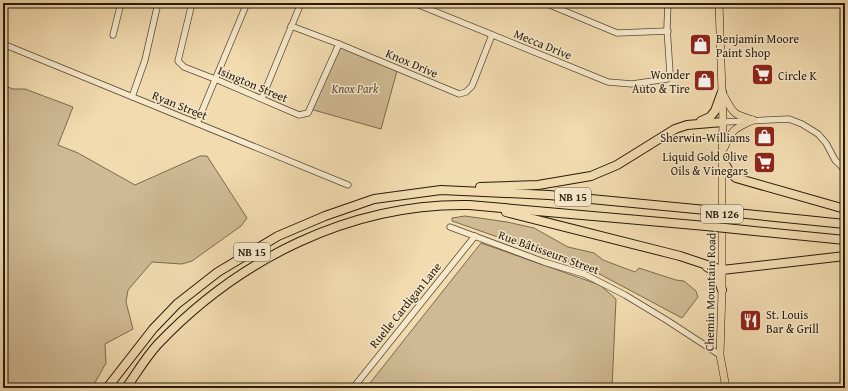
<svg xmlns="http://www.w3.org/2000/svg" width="848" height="391" font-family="'Gentium Book Plus',serif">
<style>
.green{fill:#cfba93;stroke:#7b6a4f}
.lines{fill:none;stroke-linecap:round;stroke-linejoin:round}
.minor-casing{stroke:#5a4a34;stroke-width:7}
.major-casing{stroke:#271a0b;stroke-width:8}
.highway-casing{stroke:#271a0b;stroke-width:10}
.minor{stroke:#f6e8cb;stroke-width:5.5}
.major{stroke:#f1dbaf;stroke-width:7}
.highway{stroke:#f1dbaf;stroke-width:8}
.highway-bridge-casing{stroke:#271a0b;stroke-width:10;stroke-linecap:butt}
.highway-bridge{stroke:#f1dbaf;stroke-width:8}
.labels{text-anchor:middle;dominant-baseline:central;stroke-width:3;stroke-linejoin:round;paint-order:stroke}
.shield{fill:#f6e8cb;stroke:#655845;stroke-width:1}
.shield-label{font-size:11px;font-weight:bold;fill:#271a0b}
.poi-label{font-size:12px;fill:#271a0b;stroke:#f6e8cb;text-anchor:start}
.street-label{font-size:12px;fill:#271a0b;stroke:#f6e8cb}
.park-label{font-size:12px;font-style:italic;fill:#594a34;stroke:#f6e8cb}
</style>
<rect width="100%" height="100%" fill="#f1dbaf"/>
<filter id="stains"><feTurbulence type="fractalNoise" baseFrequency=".005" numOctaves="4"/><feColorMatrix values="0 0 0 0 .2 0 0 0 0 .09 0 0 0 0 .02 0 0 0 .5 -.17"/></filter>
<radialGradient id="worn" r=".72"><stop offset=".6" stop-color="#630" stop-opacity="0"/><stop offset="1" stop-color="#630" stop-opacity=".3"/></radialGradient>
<g class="green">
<path d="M 339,44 L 397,71 L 381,129 L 310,109 Z"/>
<path d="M 3,85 L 13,89 L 25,89 L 73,107 L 58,145 L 78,153 L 135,185 L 200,156 L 207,156 L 247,218 L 241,226 L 192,261 L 182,264 L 152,262 L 128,290 L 126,302 L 133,329 L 105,344 L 106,363 L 92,388 L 3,388 Z"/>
<path d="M 465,216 L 507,222 L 534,228 L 568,247 L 594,253 L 603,260 L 635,272 L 639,268 L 676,280 L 684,281 L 696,291 L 698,297 L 682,318 L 592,270 L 452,221 L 452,218 Z"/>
<path d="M 481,243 L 600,285 L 616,299 L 612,388 L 366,388 Z"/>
</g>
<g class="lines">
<defs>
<g id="minor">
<path d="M 192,3 L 178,61 L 184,67 L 220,81 L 299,115 L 308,113 L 339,44"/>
<path d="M 414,3 L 608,82 L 632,84 L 667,79 L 670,73 L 667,28 L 668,3"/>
<path d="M 545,3 L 617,33 L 668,31"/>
<path d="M 291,26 L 339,44 L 459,94 L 466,92 L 472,86 L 492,35"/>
<path d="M 113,35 L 121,3"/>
<path d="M 3,44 L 348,185"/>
<path d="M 132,97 L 145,60 L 158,3"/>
<path d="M 262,98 L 301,3"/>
<path d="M 723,122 L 789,119 L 802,124 L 818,134 L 826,143 L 835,160 L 845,170"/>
<path d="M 197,123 L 247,3"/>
<path d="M 450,227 L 544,262 L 584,274 L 625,295 L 668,321 L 720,355"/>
<path d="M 353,388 L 475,236"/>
</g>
<g id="major">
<path d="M 719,3 L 723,122 L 722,158 L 722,290 L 720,355 L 726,388"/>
<path d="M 723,94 C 733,113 732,114 753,120"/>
<path d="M 724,148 C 733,128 734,129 753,120"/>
</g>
<g id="highway">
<path d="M 701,121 L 710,117 L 715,111 L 722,92"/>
<path d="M 722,158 L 730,173 L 736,178 L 845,209"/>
<path d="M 480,187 L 538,185 L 591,176 L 617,165 L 675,129 L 687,125 L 723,122"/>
<path d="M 506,212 L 680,256 L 722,270 L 845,256"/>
<path d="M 736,213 L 845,224"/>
<path d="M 735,229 L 845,240"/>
<path d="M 707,267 C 716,271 719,281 722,290"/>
<path d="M 107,388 L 153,329 L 177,304 L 218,272 L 278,236 L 325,216 L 374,199 L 441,190 L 549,195 L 706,210"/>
<path d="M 126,388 C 136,374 146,357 158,344 C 239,259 350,203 469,205 L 706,226"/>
</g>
</defs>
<use href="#minor" class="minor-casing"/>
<use href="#major" class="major-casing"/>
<use href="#highway" class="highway-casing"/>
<use href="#minor" class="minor"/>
<use href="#major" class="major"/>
<use href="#highway" class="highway"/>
<defs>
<g id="highway-bridge">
<path d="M 706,210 L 736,213"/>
<path d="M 706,226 L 735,229"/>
</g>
</defs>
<use href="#highway-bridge" class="highway-bridge-casing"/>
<use href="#highway-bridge" class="highway-bridge"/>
</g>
<defs>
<symbol id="shop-square" viewBox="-11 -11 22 22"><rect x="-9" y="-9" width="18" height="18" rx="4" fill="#8f2418" stroke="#f6e8cb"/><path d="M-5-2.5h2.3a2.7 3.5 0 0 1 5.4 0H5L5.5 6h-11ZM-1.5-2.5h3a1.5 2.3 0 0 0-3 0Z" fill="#fff"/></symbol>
<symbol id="supermarket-square" viewBox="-11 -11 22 22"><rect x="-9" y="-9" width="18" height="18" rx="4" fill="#8f2418" stroke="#f6e8cb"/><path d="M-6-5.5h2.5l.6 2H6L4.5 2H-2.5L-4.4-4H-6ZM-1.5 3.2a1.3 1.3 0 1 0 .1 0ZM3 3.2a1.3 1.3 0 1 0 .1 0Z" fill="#fff"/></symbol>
<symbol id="restaurant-square" viewBox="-11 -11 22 22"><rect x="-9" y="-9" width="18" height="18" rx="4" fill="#8f2418" stroke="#f6e8cb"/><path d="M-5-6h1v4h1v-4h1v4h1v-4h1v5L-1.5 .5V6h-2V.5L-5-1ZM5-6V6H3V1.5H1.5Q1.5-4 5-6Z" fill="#fff"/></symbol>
</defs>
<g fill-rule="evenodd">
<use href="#shop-square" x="688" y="32" width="25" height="25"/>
<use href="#supermarket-square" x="750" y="62" width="25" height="25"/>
<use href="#shop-square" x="692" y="68" width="25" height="25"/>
<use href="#shop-square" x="752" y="124" width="25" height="25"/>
<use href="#supermarket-square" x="752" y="150" width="25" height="25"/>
<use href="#restaurant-square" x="738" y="308" width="25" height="25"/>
</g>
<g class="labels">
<g class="shield">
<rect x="555" y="188" width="36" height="18" rx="3"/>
<rect x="701" y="205" width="42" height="18" rx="3"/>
<rect x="234" y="243" width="36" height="18" rx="3"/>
</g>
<g class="shield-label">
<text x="573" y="197">NB 15</text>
<text x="722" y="214">NB 126</text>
<text x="252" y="252">NB 15</text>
</g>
<g class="poi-label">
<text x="716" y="38">Benjamin Moore<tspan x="716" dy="14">Paint Shop</tspan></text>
<text x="690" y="74" text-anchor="end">Wonder<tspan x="690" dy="14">Auto &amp; Tire</tspan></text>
<text x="778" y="75">Circle K</text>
<text x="750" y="137" text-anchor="end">Sherwin-Williams</text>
<text x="748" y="156" text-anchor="end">Liquid Gold Olive<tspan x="748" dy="14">Oils &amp; Vinegars</tspan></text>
<text x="766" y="314">St. Louis<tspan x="766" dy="14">Bar &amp; Grill</tspan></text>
</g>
<g class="street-label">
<text transform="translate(543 44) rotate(22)">Mecca Drive</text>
<text transform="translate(412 63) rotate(23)">Knox Drive</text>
<text transform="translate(253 84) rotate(23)">Isington Street</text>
<text transform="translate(180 105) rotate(22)">Ryan Street</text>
<text transform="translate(549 252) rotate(20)">Rue Bâtisseurs Street</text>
<text transform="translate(710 292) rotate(-89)">Chemin Mountain Road</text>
<text transform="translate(405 305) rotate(-51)">Ruelle Cardigan Lane</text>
</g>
<g class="park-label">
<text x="355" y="88">Knox Park</text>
</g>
</g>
<rect width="848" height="391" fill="none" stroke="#f1dbaf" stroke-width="16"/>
<rect x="4" y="4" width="840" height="383" fill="none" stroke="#271a0b" stroke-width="2"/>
<rect x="8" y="8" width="832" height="375" fill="none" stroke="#271a0b"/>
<rect width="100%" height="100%" filter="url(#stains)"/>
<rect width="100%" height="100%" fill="url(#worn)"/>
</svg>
